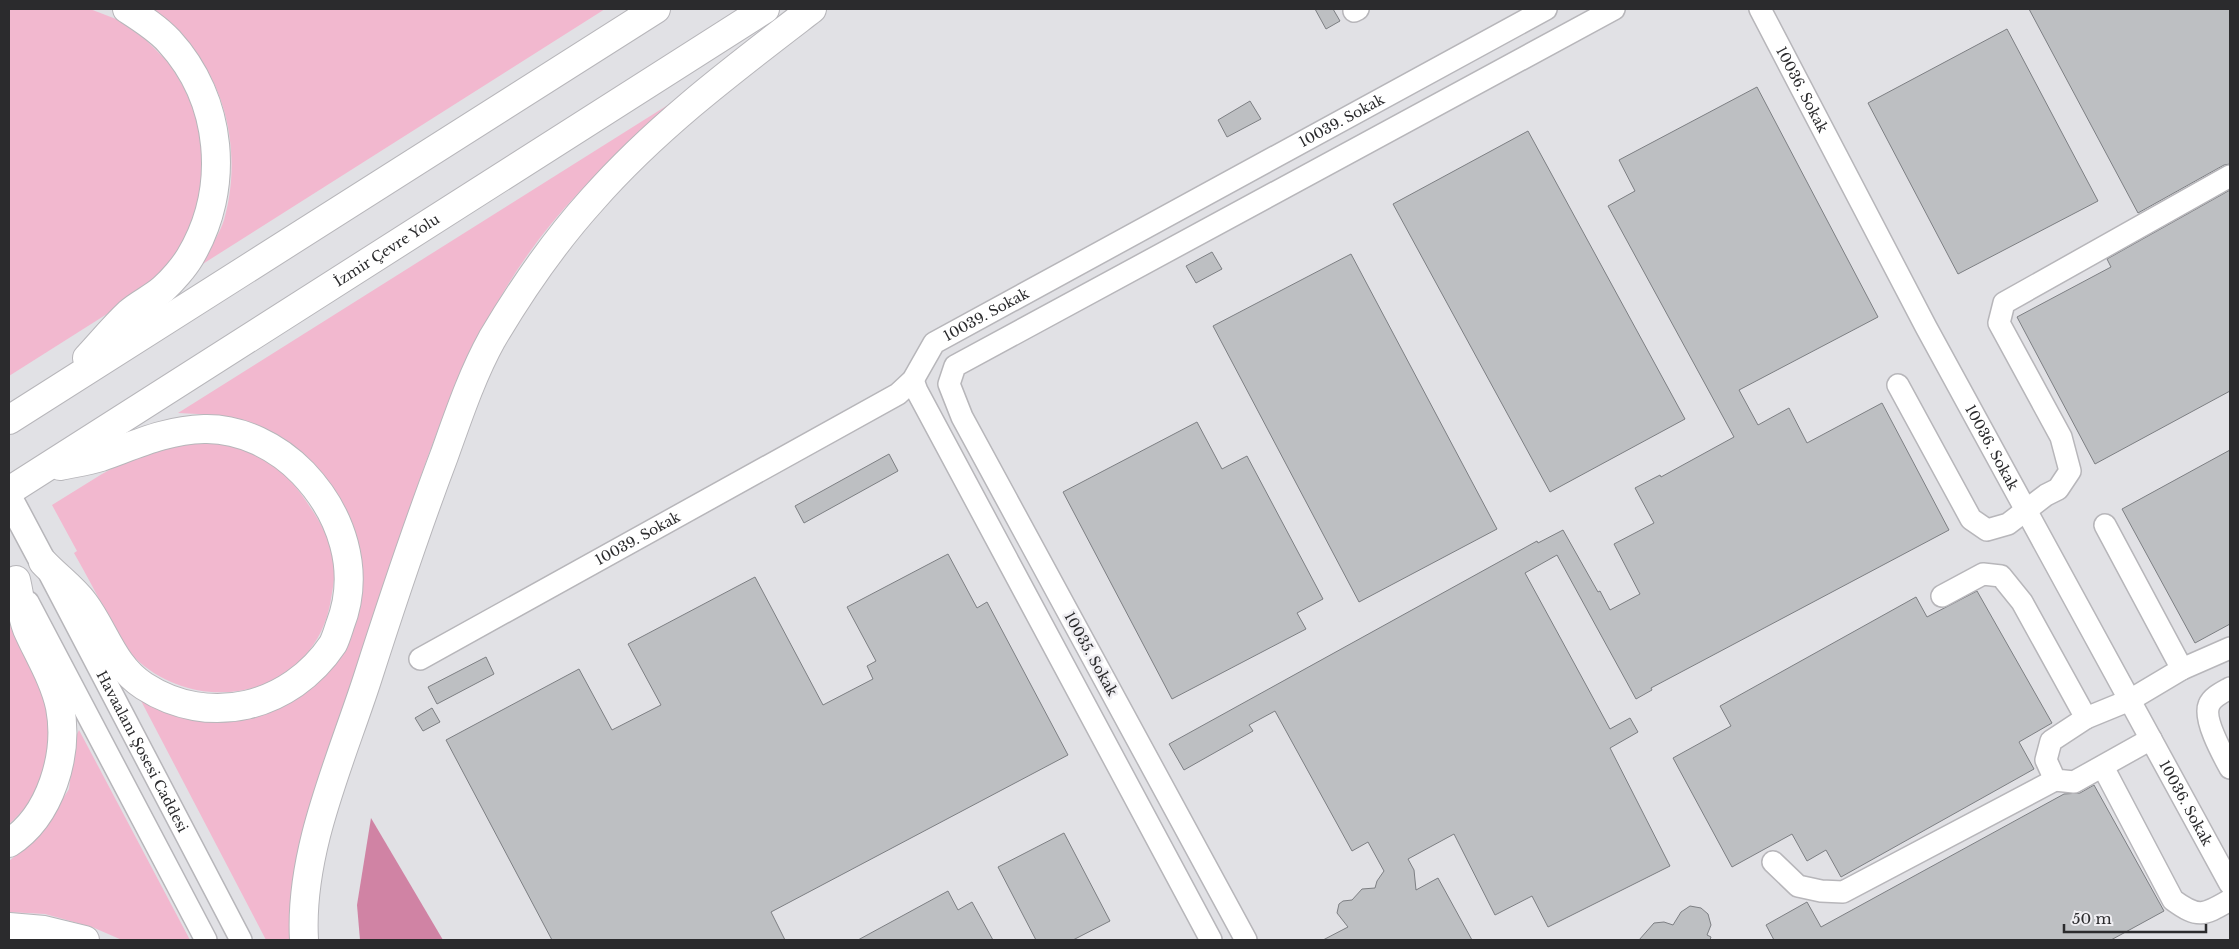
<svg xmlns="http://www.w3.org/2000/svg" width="2239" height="949" font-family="'Libre Baskerville',serif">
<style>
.green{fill:#f2b8cf}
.forest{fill:#d083a4}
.building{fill:#bdbfc2;stroke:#7d7f83}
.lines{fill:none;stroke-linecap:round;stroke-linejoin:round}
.minor-casing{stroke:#b7b6ba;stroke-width:24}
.major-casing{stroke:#b7b6ba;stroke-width:29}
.highway-casing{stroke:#b7b6ba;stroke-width:30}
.minor{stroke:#fff;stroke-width:21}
.major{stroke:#fff;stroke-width:26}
.highway{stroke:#fff;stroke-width:28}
.labels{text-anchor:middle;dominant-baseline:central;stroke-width:5;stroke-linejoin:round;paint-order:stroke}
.street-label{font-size:14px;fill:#2b2b2d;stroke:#efeef2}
</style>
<rect width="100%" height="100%" fill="#e1e1e5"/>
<g class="green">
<path d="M 9,9 L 90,9 L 116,19 L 145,39 L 169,63 L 184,88 L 196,115 L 203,146 L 202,182 L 195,214 L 186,239 L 170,264 L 137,295 L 9,376 Z"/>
<path d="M 151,9 L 605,9 L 198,267 C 207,252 219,236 224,220 C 240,164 231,99 195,52 C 183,35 167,22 151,9 Z"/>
<path d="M 671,103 C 631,142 587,180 551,224 C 468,326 431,445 390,568 C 361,654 333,741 303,828 L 293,879 L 290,940 L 266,940 L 138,695 L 235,719 L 265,713 L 290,702 L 314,685 L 336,662 L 361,583 L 360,551 L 352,524 L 338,499 L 305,456 L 283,438 L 253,423 L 217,415 L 178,413 Z"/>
<path d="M 198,440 C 250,446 281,461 310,507 C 319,520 327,534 332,550 C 337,567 334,582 331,599 C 316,695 201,721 135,658 C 123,647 116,630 108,616 C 97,595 86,574 74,553 L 77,551 L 52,505 L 102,474 L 135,456 Z"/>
<path d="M 9,623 C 35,673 63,717 43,775 C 36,795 25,810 9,824 Z"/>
<path d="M 79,730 L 190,940 L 122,940 L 92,927 L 45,914 L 9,912 L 9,861 L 30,844 L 50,819 L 69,789 L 75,738 Z"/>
</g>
<path class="forest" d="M 371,818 L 443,940 L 360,940 L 357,905 Z"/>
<g class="building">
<path d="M 1315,9 L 1333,9 L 1340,21 L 1326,29 Z"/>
<path d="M 2029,9 L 2230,9 L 2230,164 L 2224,165 L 2138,213 Z"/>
<path d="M 2007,29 L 2098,201 L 1958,274 L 1868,103 Z"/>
<path d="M 1757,87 L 1878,317 L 1739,390 L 1758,425 L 1789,408 L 1807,443 L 1882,403 L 1949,530 L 1651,688 L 1652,690 L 1636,699 L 1557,555 L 1525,573 L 1610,729 L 1630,718 L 1638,732 L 1610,748 L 1670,866 L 1548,927 L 1532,896 L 1495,915 L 1454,834 L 1408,859 L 1414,870 L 1416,890 L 1438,878 L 1472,940 L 1323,940 L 1348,927 L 1337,913 L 1339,904 L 1343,901 L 1352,900 L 1362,889 L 1375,888 L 1377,881 L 1384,871 L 1368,842 L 1352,851 L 1275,711 L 1249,725 L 1253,731 L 1184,770 L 1169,744 L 1537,541 L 1538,543 L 1563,530 L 1598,592 L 1600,591 L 1610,610 L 1640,594 L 1614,544 L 1654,523 L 1635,488 L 1660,475 L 1661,477 L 1734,437 L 1608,206 L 1635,191 L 1619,160 Z"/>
<path d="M 1250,101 L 1261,119 L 1227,137 L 1218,120 Z"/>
<path d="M 1528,131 L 1685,419 L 1550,492 L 1393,204 Z"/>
<path d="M 2230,190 L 2230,391 L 2095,464 L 2017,317 L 2111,267 L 2107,259 Z"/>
<path d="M 1212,252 L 1222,269 L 1196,283 L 1186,266 Z"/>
<path d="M 1351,254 L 1497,529 L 1359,602 L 1213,326 Z"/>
<path d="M 1197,422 L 1222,469 L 1247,456 L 1323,599 L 1297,613 L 1306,629 L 1172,699 L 1063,492 Z"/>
<path d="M 2230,450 L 2230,624 L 2195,643 L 2122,509 Z"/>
<path d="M 889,454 L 898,471 L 804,523 L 795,506 Z"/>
<path d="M 948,554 L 977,608 L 987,602 L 1068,755 L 771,912 L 785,940 L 552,940 L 446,740 L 579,669 L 612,730 L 661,705 L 628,644 L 755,577 L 823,705 L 873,679 L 867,666 L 876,661 L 847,607 Z"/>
<path d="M 1977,591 L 2052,723 L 2019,742 L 2034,769 L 1841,877 L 1826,850 L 1807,861 L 1792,834 L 1732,867 L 1673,758 L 1731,726 L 1720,706 L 1916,597 L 1927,617 Z"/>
<path d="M 486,657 L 494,674 L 437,704 L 428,687 Z"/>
<path d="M 432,708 L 440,722 L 423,731 L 415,718 Z"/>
<path d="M 2094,785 L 2164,911 L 2111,940 L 1774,940 L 1766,925 L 1807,902 L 1821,927 L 2064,794 L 2080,793 Z"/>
<path d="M 1064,833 L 1110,921 L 1073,940 L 1036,940 L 998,867 Z"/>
<path d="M 948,891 L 958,910 L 972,902 L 993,940 L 858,940 Z"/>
<path d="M 1690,906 L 1701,908 L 1708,914 L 1711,925 L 1707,935 L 1711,937 L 1710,940 L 1639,940 L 1654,923 L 1664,922 L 1673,925 L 1681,912 Z"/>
</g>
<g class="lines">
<defs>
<g id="minor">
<path id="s1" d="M 1760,9 L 1926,327 L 2230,884"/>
<path d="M 1354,11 L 1358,9"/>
<path d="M 913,380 L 917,391 L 1211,940"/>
<path d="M 1898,385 L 1971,519 L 1987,530 L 2008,524 L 2046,495 L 2058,489 L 2070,471 L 2061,437 L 1999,323 L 2004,303 L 2230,176"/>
<path d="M 2105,525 L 2182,669"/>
<path id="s2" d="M 50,575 L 241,940"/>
<path d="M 1942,596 L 1983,574 L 2001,576 L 2022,602 L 2086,718 L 2130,700 L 2182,669 L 2230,648"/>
<path d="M 28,602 L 206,940"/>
<path id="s3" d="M 420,659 L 898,394 L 913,380 L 934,343 L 1546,9"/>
<path d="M 2230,688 C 2223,692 2212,697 2209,705 C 2203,719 2223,755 2230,768"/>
<path d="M 2086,718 L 2051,741 L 2046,760 L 2055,780 L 2074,782 L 2151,739"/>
<path d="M 2103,767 L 2173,900 C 2199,919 2204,915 2230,900"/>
<path d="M 1773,862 L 1798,886 L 1821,891 L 1843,892 L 2055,780"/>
<path d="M 1246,940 L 962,417 L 949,384 L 955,366 L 1614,9"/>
</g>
<path id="major" d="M 9,498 L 43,562"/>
<g id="highway">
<path d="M 87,358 C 101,343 114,327 129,313 C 139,304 153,298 163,289 C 172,281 184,267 190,257 C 231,188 223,100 169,41 C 157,28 141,18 127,9"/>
<path d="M 9,420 L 656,9"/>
<path id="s4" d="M 9,491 L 765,9"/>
<path d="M 43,562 C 56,576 73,588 84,603 C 105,631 113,666 144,686 C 209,728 290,708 333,644 C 336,638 338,631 340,625 C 361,571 342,514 303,473 C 278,447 241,428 204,429 C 166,430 135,445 101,457 C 88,461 74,463 60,466"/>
<path d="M 9,843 C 51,816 69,754 60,707 C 54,679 38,654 27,629 C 21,614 20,596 16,580"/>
<path d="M 9,927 L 44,930 L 85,940"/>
<path d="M 304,940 C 299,852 340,763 367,680 C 391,605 416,530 444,456 C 458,417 472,375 492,339 C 521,290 554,242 592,200 C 656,127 735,68 812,9"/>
</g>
</defs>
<use href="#minor" class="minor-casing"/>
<use href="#major" class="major-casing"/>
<use href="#highway" class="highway-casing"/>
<use href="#minor" class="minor"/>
<use href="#major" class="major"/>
<use href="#highway" class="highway"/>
</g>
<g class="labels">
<g class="street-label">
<text stroke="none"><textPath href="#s1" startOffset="91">10036. Sokak</textPath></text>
<text stroke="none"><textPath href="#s3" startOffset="1074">10039. Sokak</textPath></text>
<text stroke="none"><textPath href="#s4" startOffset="448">İzmir Çevre Yolu</textPath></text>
<text stroke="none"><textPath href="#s3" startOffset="669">10039. Sokak</textPath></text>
<text stroke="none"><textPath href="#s1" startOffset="496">10036. Sokak</textPath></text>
<text stroke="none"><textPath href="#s3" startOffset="249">10039. Sokak</textPath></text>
<text transform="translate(1091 654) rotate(61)">10035. Sokak</text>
<text stroke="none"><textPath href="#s2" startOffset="199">Havaalanı Şosesi Caddesi</textPath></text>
<text stroke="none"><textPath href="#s1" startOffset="901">10036. Sokak</textPath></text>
</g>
</g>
<rect width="2239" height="949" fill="none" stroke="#2b2b2d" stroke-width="20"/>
<path d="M2064 924v8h142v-8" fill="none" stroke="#2b2b2d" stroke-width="2.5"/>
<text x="2072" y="924" font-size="15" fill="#2b2b2d" stroke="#efeef2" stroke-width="4" paint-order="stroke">50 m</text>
</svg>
